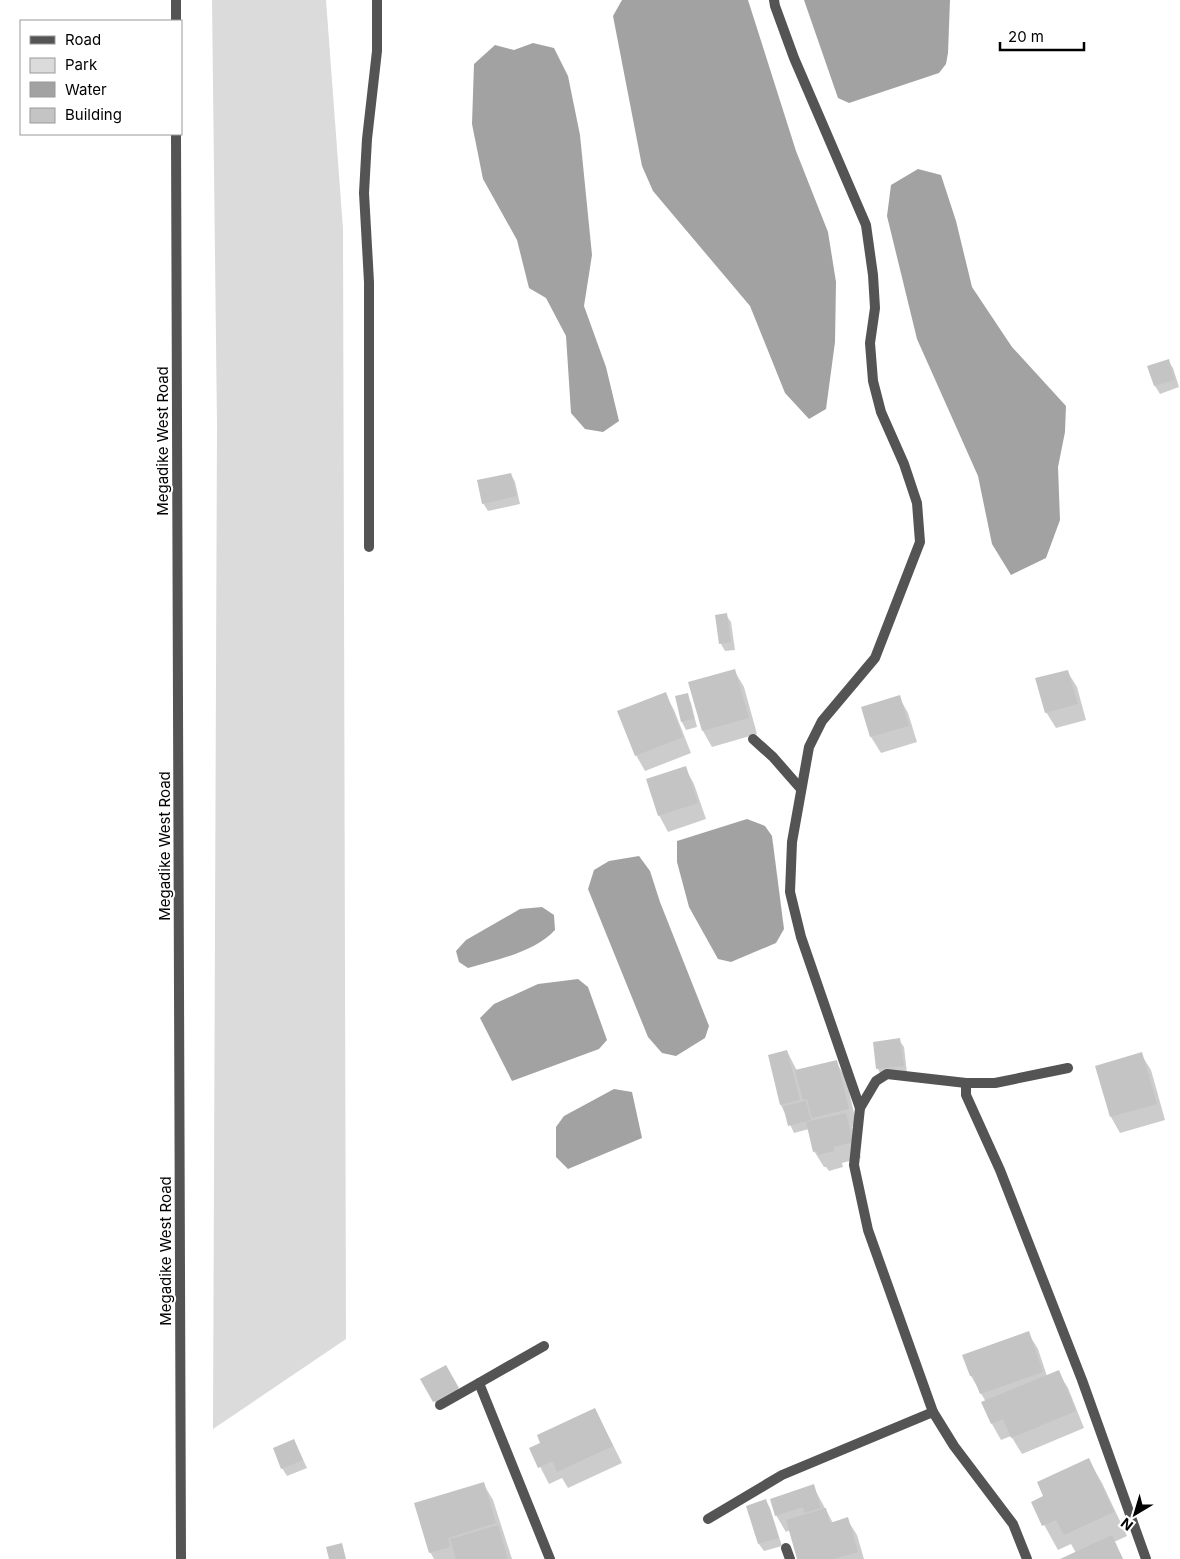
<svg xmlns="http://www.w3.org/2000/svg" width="1180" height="1559" font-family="Inter,sans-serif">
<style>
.green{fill:#dbdbdb}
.water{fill:#a2a2a2}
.shadow{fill:#0003}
.building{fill:#c4c4c4}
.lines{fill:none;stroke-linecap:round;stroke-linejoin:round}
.service{stroke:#545454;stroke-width:10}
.minor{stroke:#545454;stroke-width:10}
.tertiary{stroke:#545454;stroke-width:10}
.labels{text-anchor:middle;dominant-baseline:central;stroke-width:4;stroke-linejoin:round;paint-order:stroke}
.street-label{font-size:15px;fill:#000;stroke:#fff}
</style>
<rect width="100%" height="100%" fill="#fff"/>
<path class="green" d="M 212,0 L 326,0 L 343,229 L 346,1339 L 213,1429 L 217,426 Z"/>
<g class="water">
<path d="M 622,0 L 748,0 L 796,151 L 828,232 L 836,282 L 835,342 L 826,409 L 809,419 L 785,393 L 750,306 L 653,191 L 642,166 L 613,16 Z"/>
<path d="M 804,0 L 950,0 L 948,53 L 946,64 L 939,73 L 849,103 L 838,98 Z"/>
<path d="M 533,43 L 554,48 L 568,76 L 580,135 L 592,255 L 584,306 L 606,367 L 619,421 L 603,432 L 585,429 L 571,413 L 566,336 L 546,298 L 529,288 L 517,240 L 483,179 L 472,124 L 474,64 L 495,45 L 514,50 Z"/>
<path d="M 918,169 L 941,175 L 956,221 L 972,287 L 1012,347 L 1066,406 L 1065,432 L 1058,467 L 1060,520 L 1046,558 L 1011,575 L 992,544 L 978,476 L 917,339 L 887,216 L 891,185 Z"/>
<path d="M 747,819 L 765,826 L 772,836 L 784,929 L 776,943 L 731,962 L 718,959 L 689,907 L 677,862 L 677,841 Z"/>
<path d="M 639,856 L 650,871 L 660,902 L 709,1026 L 705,1038 L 676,1056 L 662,1053 L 648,1037 L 588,889 L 594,870 L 609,861 Z"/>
<path d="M 542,907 L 554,915 L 555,930 C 535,952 496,960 468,968 L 459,962 L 456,951 L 466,940 L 520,909 Z"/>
<path d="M 578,979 L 588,987 L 607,1040 L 599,1049 L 512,1081 L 480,1018 L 494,1004 L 538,984 Z"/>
<path d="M 614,1089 L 632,1092 L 642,1138 L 568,1169 L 556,1157 L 556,1127 L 564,1116 Z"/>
</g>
<g class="shadow">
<path d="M 1168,361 L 1173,368 L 1179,387 L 1160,394 L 1155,386 L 1149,367 Z"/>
<path d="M 511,474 L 515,482 L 520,504 L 488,511 L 483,503 Z"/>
<path d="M 726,615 L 731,622 L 735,650 L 725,651 L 721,644 Z"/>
<path d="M 734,670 L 744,687 L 757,734 L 712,747 L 703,731 Z"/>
<path d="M 1067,671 L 1077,687 L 1086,720 L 1056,728 L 1046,712 Z"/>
<path d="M 665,694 L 674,710 L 691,753 L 645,771 L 636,755 Z"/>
<path d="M 687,695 L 691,703 L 697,727 L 686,730 L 682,722 Z"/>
<path d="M 899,697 L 908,713 L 917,742 L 881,753 L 871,737 L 863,708 Z"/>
<path d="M 685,768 L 694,784 L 706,819 L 668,832 L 659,815 Z"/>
<path d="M 899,1040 L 904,1047 L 907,1073 L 882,1077 L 878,1069 L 874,1043 Z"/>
<path d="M 787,1051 L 797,1071 L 836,1062 L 846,1078 L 857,1126 L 852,1127 L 854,1131 L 861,1158 L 842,1163 L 843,1167 L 829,1171 L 826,1167 L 824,1167 L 814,1151 L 809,1129 L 794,1133 L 781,1105 Z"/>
<path d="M 1141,1054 L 1151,1070 L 1165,1120 L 1120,1133 L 1111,1117 Z"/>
<path d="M 1028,1333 L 1038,1349 L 1047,1376 L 1058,1372 L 1068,1388 L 1084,1428 L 1022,1454 L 1011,1436 L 1001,1440 L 992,1424 L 983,1403 L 986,1402 L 971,1376 Z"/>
<path d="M 446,1367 L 462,1396 L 439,1409 L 422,1380 Z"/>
<path d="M 595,1409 L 622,1463 L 568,1488 L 562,1478 L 549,1484 L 531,1449 Z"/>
<path d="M 294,1440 L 307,1468 L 287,1476 L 282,1468 Z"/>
<path d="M 1088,1459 L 1102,1483 L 1127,1536 L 1114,1542 L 1123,1559 L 1063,1559 L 1076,1553 L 1071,1544 L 1058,1550 L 1032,1503 L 1045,1497 Z"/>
<path d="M 483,1483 L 493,1500 L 512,1559 L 434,1559 L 430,1552 Z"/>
<path d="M 813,1486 L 833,1523 L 847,1519 L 857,1535 L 864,1559 L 798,1559 L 790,1530 L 786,1532 L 776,1515 Z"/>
<path d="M 766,1501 L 770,1508 L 782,1546 L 764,1551 L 759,1544 L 747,1507 Z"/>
</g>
<g class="building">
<path d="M 1169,359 L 1175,380 L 1154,386 L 1147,366 Z"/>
<path d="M 511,473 L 517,496 L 482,504 L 477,480 Z"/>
<path d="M 727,613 L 731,642 L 719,644 L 715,615 Z"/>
<path d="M 735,669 L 749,718 L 702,731 L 688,682 Z"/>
<path d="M 1068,670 L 1078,704 L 1045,713 L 1035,678 Z"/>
<path d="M 666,692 L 683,737 L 635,756 L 617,711 Z"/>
<path d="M 688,693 L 694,719 L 681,722 L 675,696 Z"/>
<path d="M 900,695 L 909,726 L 870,737 L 861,707 Z"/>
<path d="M 686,766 L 698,803 L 658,816 L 646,779 Z"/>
<path d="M 900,1038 L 904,1066 L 876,1069 L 873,1042 Z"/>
<path d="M 787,1050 L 800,1100 L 780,1105 L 768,1055 Z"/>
<path d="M 1142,1052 L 1157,1104 L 1110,1117 L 1095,1066 Z"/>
<path d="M 837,1060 L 849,1109 L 812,1118 L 807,1099 L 803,1100 L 795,1070 Z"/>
<path d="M 806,1101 L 811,1120 L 788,1126 L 783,1106 Z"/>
<path d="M 846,1113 L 853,1142 L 834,1147 L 834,1151 L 818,1155 L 817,1151 L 813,1152 L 806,1122 Z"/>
<path d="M 1029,1331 L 1043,1372 L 980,1394 L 973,1376 L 970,1376 L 962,1355 Z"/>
<path d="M 446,1365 L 459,1388 L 433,1402 L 420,1379 Z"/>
<path d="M 1059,1370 L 1076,1411 L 1011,1438 L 1003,1419 L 991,1424 L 981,1402 Z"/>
<path d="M 595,1408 L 613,1446 L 557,1472 L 553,1461 L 538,1468 L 529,1448 L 540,1443 L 537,1435 Z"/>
<path d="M 294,1439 L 303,1460 L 281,1469 L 273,1448 Z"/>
<path d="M 1089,1458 L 1114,1512 L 1064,1535 L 1056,1520 L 1042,1526 L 1031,1502 L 1043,1496 L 1037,1482 Z"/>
<path d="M 484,1482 L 496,1523 L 448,1538 L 450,1547 L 429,1553 L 414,1503 Z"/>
<path d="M 814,1484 L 821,1508 L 804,1513 L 803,1507 L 775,1516 L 770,1499 Z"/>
<path d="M 766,1499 L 779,1538 L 758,1544 L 746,1506 Z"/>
<path d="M 826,1508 L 830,1523 L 848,1517 L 858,1552 L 834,1559 L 797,1559 L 786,1520 Z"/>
<path d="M 498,1525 L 508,1559 L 456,1559 L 450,1539 Z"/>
<path d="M 1112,1535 L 1123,1559 L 1060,1559 Z"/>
<path d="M 342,1543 L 346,1559 L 329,1559 L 326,1547 Z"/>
</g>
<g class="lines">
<path class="service" d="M 753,739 L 773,757 L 801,789"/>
<g class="minor">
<path d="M 774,0 L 775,6 L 794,58 L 866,225 L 873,275 L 875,308 L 870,343 L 873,381 L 881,412 L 904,464 L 917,503 L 920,542 L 875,658 L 822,721 L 809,747 L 792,842 L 790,892 L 801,937 L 860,1108"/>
<path d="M 369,547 L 369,282 L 364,193 L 367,139 L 377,51 L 377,0"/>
<path d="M 966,1083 L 966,1095 L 1000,1170 L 1082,1380 L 1146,1559"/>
<path d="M 544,1346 L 479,1383 L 550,1559"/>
<path d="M 440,1405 L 479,1383"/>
<path d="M 708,1519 L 782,1475 L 933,1412"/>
<path d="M 786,1548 L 790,1559"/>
<path d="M 1027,1559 L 1013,1524 L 954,1446 L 933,1412 L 868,1230 L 854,1165 L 860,1108 L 876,1081 L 887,1074 L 966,1083 L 995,1083 L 1068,1068"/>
</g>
<g class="tertiary">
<path d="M 176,0 L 176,21"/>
<path d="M 176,134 L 181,1559"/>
</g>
</g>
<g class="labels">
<g class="street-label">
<text transform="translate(162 441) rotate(-90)">Megadike West Road</text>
<text transform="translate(164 846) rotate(-90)">Megadike West Road</text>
<text transform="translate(165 1251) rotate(-90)">Megadike West Road</text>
</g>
</g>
<rect x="20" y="20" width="162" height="115" fill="#ffffff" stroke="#999999"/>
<rect x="30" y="36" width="25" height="8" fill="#545454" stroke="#999999"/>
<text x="65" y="45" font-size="15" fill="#000000">Road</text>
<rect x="30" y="58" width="25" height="15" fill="#dbdbdb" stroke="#999999"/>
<text x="65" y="70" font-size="15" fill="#000000">Park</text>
<rect x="30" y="82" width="25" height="15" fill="#a2a2a2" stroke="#999999"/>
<text x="65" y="95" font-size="15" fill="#000000">Water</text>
<rect x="30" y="108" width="25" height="15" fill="#c4c4c4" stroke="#999999"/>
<text x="65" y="120" font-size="15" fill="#000000">Building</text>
<g transform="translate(1135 1514) rotate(218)" stroke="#ffffff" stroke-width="4" paint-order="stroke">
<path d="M0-4L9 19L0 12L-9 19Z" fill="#000000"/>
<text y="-8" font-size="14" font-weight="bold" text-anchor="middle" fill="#000000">N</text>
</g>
<path d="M1000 42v8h84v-8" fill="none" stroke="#000000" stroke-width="2.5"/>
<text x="1008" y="42" font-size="15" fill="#000000" stroke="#ffffff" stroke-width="4" paint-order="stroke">20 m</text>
</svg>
